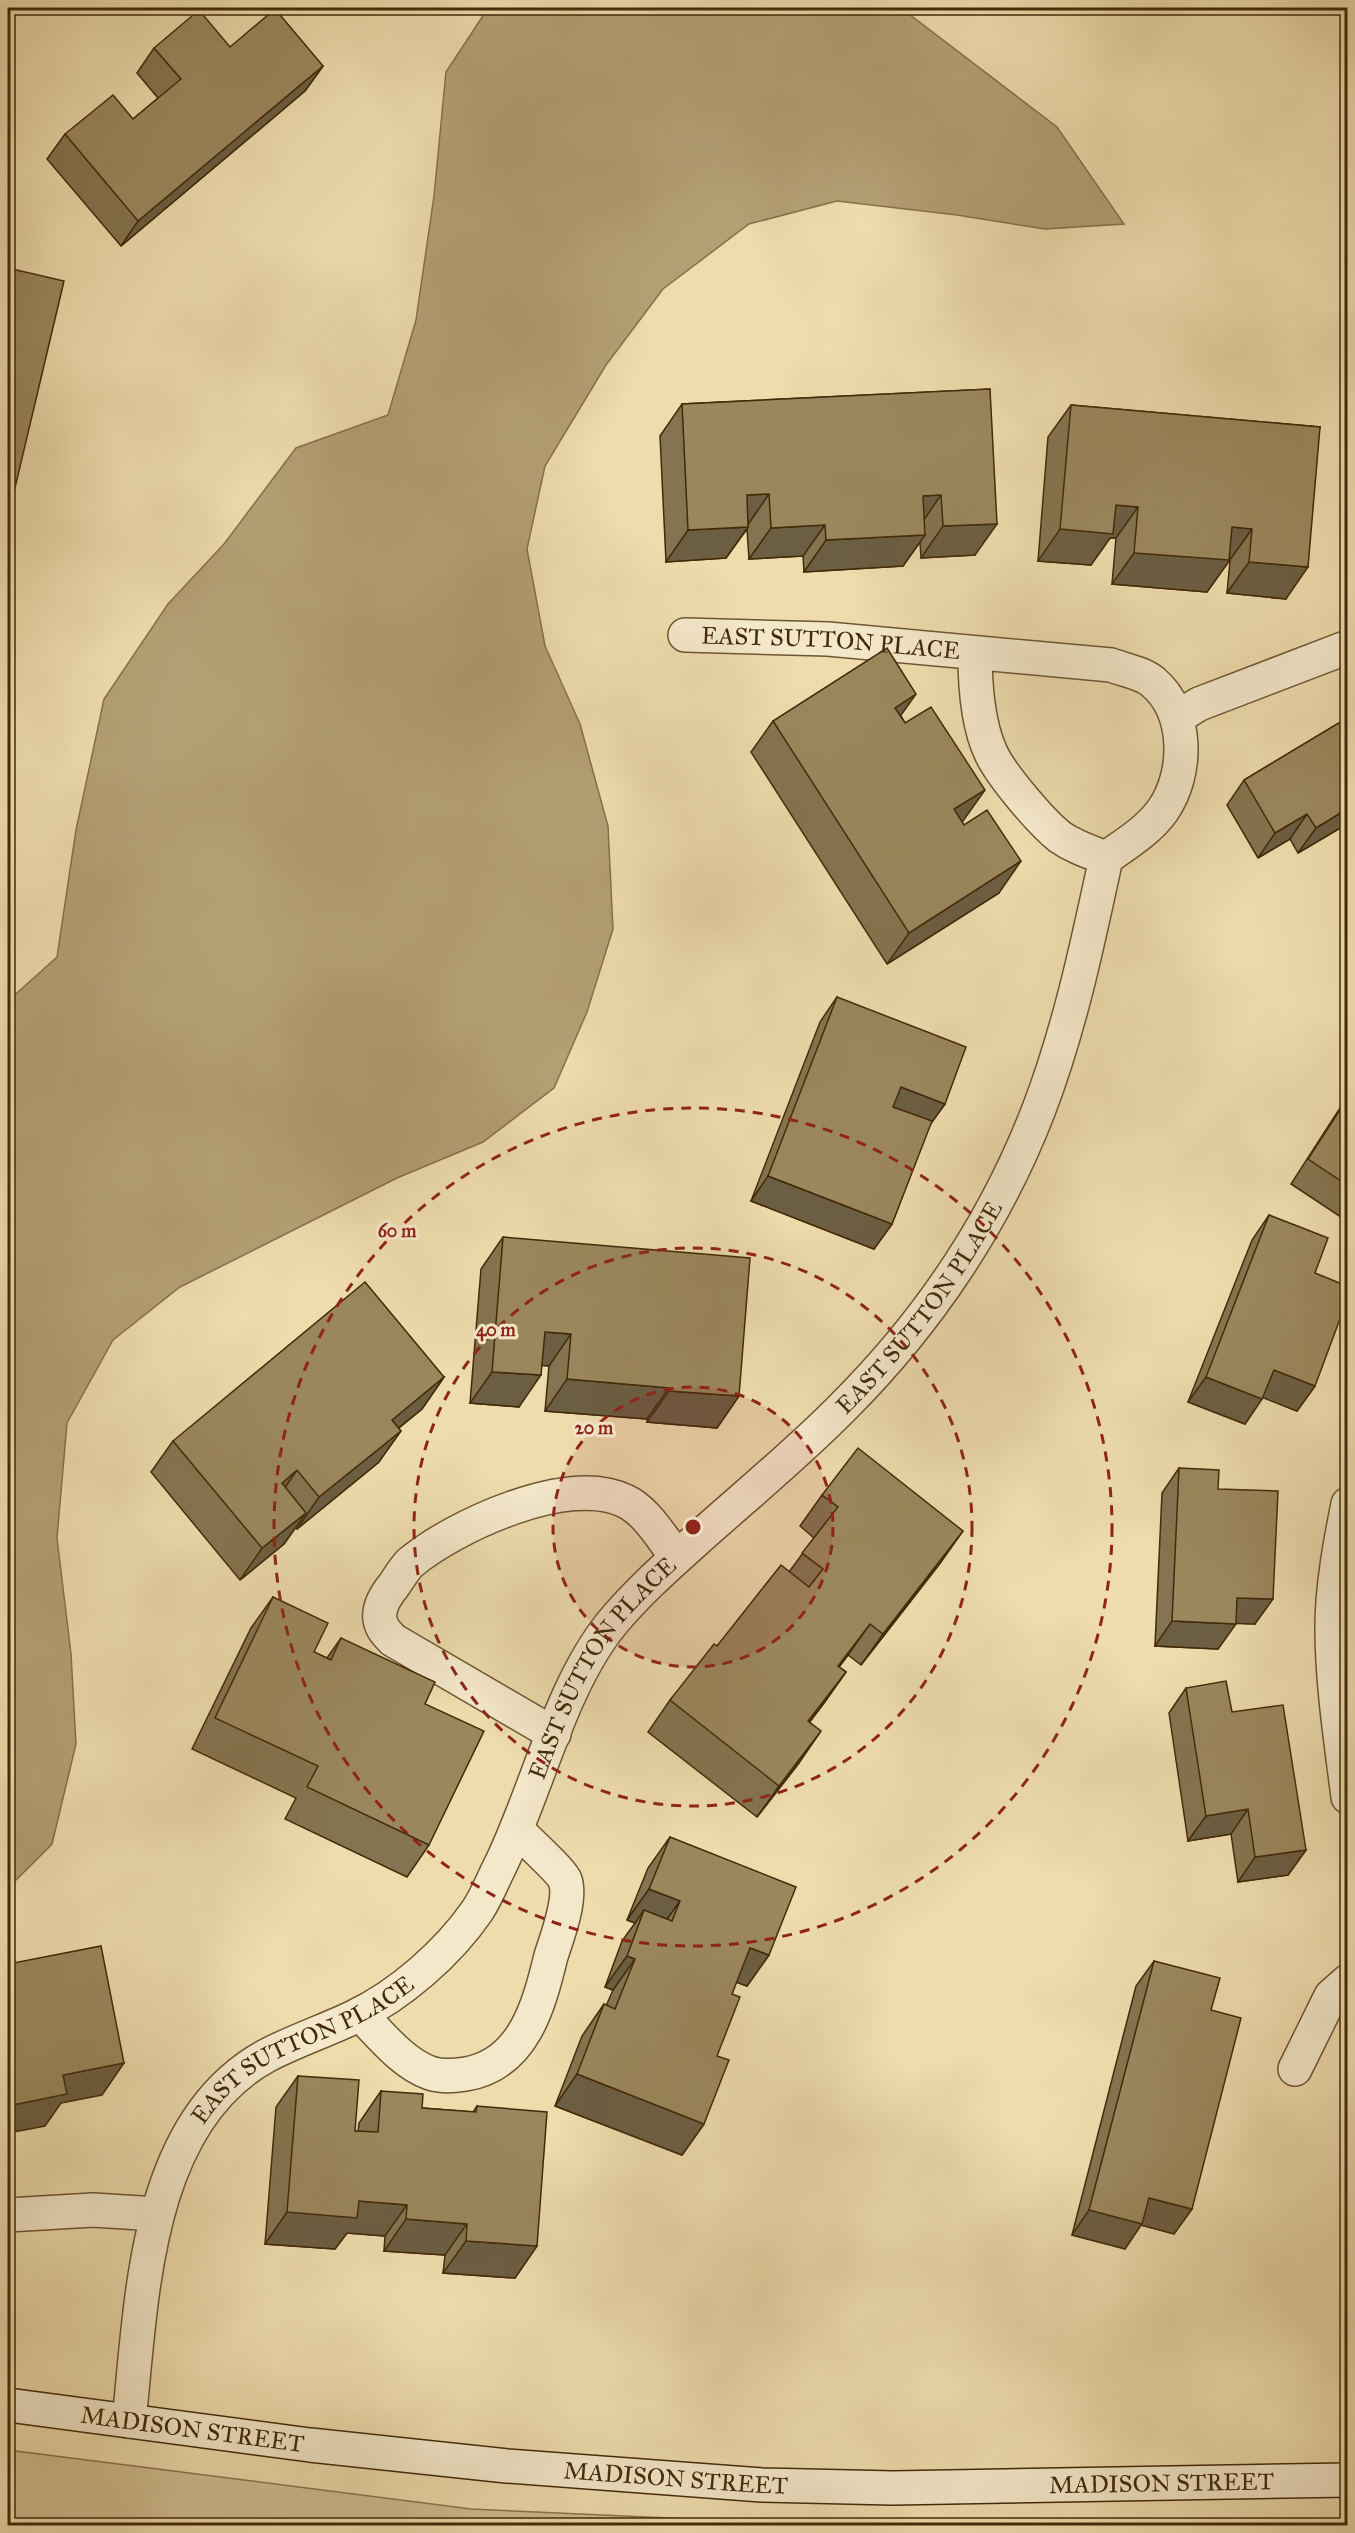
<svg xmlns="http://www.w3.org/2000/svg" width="1355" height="2533" font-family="'IM FELL Great Primer',serif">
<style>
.green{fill:#d1be91;stroke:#8a744d;stroke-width:1.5}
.water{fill:#b49f75;stroke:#86704a;stroke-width:1.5}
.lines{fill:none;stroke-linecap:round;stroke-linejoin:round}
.street-casing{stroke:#6d5632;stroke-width:36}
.secondary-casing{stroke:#422a09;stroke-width:36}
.street{stroke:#f4e8ca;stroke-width:33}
.secondary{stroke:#f4e8ca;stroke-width:33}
.wall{fill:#857451;stroke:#422a09;stroke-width:1.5}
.shaded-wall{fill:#6c5e42;stroke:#422a09;stroke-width:1.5}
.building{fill:#9b875e;stroke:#422a09;stroke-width:1.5}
.ring{fill:none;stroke:#8f2418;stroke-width:3;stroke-dasharray:10 8}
.labels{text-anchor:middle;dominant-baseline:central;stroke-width:6;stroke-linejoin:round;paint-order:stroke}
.street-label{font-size:24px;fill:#422a09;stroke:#f4e8ca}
.centre{fill:#8f2418;stroke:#f4e8ca;stroke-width:3}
.ring-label{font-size:18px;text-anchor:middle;font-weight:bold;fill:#8f2418;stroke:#f4e8ca;stroke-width:6;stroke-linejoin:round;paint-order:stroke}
</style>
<rect width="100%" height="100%" fill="#eedcad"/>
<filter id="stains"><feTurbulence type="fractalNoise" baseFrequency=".00333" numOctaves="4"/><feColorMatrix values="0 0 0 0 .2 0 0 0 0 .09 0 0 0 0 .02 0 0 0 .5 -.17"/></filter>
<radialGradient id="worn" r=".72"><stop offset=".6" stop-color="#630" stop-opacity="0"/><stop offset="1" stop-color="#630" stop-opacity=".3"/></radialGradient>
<path class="green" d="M 8,2450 L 471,2509 L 824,2525 L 8,2525 Z"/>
<path class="water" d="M 488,8 L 901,8 L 1057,127 L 1124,224 L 1045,229 L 957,215 L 837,201 L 749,224 L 663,289 L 606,365 L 545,466 L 527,549 L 545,646 L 580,724 L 608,826 L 613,929 L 587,1012 L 554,1088 L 483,1142 L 397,1178 L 180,1287 L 113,1340 L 67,1423 L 57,1538 L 71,1654 L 76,1744 L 52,1844 L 8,1888 L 8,1001 L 57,957 L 76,830 L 104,699 L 168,604 L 224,544 L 296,448 L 388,415 L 416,320 L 434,196 L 446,72 Z"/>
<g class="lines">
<defs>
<g id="street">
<path id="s1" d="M 685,635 L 828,639 L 1111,665 C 1124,670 1143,673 1153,682 C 1189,712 1188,774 1163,810 C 1149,830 1126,844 1106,858 C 1090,852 1074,847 1060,837 C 1041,822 1001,775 991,753 C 978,726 975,683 975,654"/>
<path d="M 1178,717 L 1199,704 L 1348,647"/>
<path d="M 1348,1504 C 1340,1544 1332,1587 1332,1627 C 1332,1684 1341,1741 1348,1797"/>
<path d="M 554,1734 L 393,1640 C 389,1636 384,1631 382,1626 C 375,1611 385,1596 394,1585 C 399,1578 404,1569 410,1563 C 454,1526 569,1473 625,1501 C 647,1511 662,1539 677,1557"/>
<path d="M 360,2014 C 380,2034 402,2063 430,2073 C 442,2077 453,2076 466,2074 C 524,2064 539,2005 551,1956 C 557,1937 572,1899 565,1880 C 561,1871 527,1840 517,1830"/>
<path d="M 1295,2069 L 1331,1996 L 1348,1981"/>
<path d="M 8,2215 L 93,2210 L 157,2214"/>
<path id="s2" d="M 129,2421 C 142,2300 144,2123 266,2056 C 294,2041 325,2031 354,2017 C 400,1995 448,1953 477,1911 C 486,1898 492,1882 499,1868 C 537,1792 559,1688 612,1623 C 636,1594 665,1568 694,1542 C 744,1497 797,1454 844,1406 C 928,1322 996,1221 1039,1109 C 1070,1028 1088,942 1106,858"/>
</g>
<g id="secondary">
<path id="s3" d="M 8,2405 L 310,2445 L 507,2466 L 762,2485 L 893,2488 L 1348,2480"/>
</g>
</defs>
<use href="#street" class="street-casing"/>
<use href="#secondary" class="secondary-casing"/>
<use href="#street" class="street"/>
<use href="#secondary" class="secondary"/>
</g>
<g class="wall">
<path d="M 230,47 L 323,66 L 305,91 L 121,246 L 47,159 L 65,134 L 133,119 L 158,98 L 137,73 L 154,48 Z"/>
<path d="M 990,389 L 975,555 L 921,558 L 920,542 L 903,566 L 804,572 L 803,556 L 749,559 L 747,529 L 726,558 L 666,562 L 660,436 L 682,404 Z"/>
<path d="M 1071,405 L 1320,427 L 1286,599 L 1227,593 L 1230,561 L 1229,561 L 1207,592 L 1112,584 L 1116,538 L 1110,538 L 1091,565 L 1038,561 L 1048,437 Z"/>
<path d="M 901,716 L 963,821 L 962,822 L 999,893 L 887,964 L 751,752 L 773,721 Z"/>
<path d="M 1347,718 L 1347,824 L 1298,853 L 1290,839 L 1258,858 L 1227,805 L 1244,780 Z"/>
<path d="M 837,997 L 945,1104 L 930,1124 L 892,1224 L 874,1249 L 751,1201 L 820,1022 Z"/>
<path d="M 1347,1097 L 1347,1221 L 1291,1184 Z"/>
<path d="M 1269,1215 L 1315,1273 L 1315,1386 L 1297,1411 L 1263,1397 L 1245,1424 L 1188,1402 L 1252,1240 Z"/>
<path d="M 503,1237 L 739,1396 L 717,1428 L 647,1422 L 647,1419 L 545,1411 L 549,1366 L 542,1365 L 519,1407 L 470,1403 L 481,1269 Z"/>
<path d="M 444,1377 L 422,1409 L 399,1428 L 379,1462 L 297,1529 L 296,1527 L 284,1544 L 240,1580 L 151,1472 L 173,1441 Z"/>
<path d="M 1179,1468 L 1218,1489 L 1255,1624 L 1236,1623 L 1218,1649 L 1155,1646 L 1162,1493 Z"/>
<path d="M 822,1495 L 941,1562 L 861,1665 L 848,1655 L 839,1667 L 846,1672 L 824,1703 L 809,1723 L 799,1763 L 757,1817 L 648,1732 L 670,1700 L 717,1646 L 789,1572 L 814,1538 L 800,1526 Z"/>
<path d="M 273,1597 L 314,1652 L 327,1658 L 341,1638 L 425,1704 L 429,1845 L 407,1877 L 285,1819 L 296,1798 L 192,1749 L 251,1628 Z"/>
<path d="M 1186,1688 L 1232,1712 L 1306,1850 L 1288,1875 L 1238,1882 L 1231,1834 L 1188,1841 L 1169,1713 Z"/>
<path d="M 670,1837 L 769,1955 L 747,1986 L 736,1982 L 732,1994 L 717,2056 L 704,2124 L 682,2155 L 555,2106 L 582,2036 L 604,2004 L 606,2006 L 613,1990 L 605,1987 L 622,1941 L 635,1923 L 627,1920 L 648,1868 Z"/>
<path d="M 1154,1961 L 1211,2010 L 1192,2209 L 1174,2234 L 1141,2225 L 1125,2249 L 1072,2235 L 1136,1986 Z"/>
<path d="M 298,2076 L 355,2131 L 358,2131 L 359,2123 L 381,2091 L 422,2108 L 473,2112 L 477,2106 L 537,2246 L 515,2278 L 443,2273 L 445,2255 L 384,2251 L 385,2236 L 347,2233 L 335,2249 L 265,2244 L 276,2107 Z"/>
</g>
<g class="shaded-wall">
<path d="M 323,66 L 305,91 L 121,246 L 138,221 Z"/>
<path d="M 8,490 L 14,492 L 8,501 Z"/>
<path d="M 769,494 L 747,526 L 747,495 Z"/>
<path d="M 941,495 L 919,527 L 923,496 Z"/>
<path d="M 1116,505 L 1138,507 L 1116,538 L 1110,538 L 1091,565 L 1038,561 L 1060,529 Z"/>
<path d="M 997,524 L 975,555 L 921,558 L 943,526 Z"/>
<path d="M 825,525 L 803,556 L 749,559 L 771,528 Z"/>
<path d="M 748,527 L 726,558 L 666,562 L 688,530 Z"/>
<path d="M 1232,527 L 1252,529 L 1207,592 L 1112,584 L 1134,553 Z"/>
<path d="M 925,535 L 903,566 L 804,572 L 826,540 Z"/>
<path d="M 1249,562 L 1308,567 L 1286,599 L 1227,593 Z"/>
<path d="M 916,694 L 894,725 L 895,708 Z"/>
<path d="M 985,790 L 963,821 L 932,841 L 954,809 Z"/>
<path d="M 1347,809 L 1347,824 L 1298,853 L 1316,828 Z"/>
<path d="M 1307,814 L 1290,839 L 1258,858 L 1275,833 Z"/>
<path d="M 1021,861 L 999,893 L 887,964 L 909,933 Z"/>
<path d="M 901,1087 L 945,1104 L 927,1129 L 883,1112 Z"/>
<path d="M 768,1176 L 892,1224 L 874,1249 L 751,1201 Z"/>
<path d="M 545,1332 L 571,1334 L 549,1366 L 523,1364 Z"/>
<path d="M 1274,1370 L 1315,1386 L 1297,1411 L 1256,1395 Z"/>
<path d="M 492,1372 L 541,1375 L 519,1407 L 470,1403 Z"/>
<path d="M 444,1377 L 422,1409 L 370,1451 L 392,1420 Z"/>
<path d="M 1206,1377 L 1262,1399 L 1245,1424 L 1188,1402 Z"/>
<path d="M 567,1379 L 669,1388 L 647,1419 L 545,1411 Z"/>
<path d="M 669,1391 L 739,1396 L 717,1428 L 647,1422 Z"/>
<path d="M 401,1431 L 379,1462 L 297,1529 L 319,1497 Z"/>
<path d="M 297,1470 L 275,1502 L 282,1483 Z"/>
<path d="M 306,1513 L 284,1544 L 240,1580 L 262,1548 Z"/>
<path d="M 963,1531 L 941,1562 L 861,1665 L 883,1634 Z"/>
<path d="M 1237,1598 L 1273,1599 L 1255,1624 L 1219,1623 Z"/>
<path d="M 1172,1621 L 1236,1624 L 1218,1649 L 1155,1646 Z"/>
<path d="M 870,1624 L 848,1655 L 816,1697 L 838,1666 Z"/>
<path d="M 846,1672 L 824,1703 L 786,1753 L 808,1721 Z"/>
<path d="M 821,1731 L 799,1763 L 757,1817 L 779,1786 Z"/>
<path d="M 1248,1809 L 1231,1834 L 1188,1841 L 1206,1816 Z"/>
<path d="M 1306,1850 L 1288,1875 L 1238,1882 L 1255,1857 Z"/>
<path d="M 649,1889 L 680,1901 L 658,1932 L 644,1910 L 635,1923 L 627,1920 Z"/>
<path d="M 750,1948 L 769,1955 L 747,1986 L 728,1979 Z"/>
<path d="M 627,1956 L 635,1959 L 613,1990 L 605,1987 Z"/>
<path d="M 124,2063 L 102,2095 L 61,2103 L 45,2126 L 8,2133 L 8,2106 L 63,2075 Z"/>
<path d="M 577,2074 L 704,2124 L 682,2155 L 555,2106 Z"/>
<path d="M 1149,2198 L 1192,2209 L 1174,2234 L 1141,2225 L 1125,2249 L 1072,2235 L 1089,2210 Z"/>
<path d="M 359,2201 L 407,2205 L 385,2236 L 347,2233 L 335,2249 L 265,2244 L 287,2212 Z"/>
<path d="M 406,2219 L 467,2224 L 445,2255 L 384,2251 Z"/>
<path d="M 466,2241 L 537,2246 L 515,2278 L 443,2273 Z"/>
</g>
<g class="building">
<path d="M 275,9 L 323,66 L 138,221 L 65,134 L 113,95 L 133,119 L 181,79 L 154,48 L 199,10 L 230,47 Z"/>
<path d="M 8,268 L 64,281 L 14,492 L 8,490 Z"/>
<path d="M 990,389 L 997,524 L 943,526 L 941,495 L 923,496 L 925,535 L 826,540 L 825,525 L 771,528 L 769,494 L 747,495 L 748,527 L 688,530 L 682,404 Z"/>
<path d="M 1071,405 L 1320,427 L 1308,567 L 1249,562 L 1252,529 L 1232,527 L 1229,560 L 1134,553 L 1138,507 L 1116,505 L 1113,534 L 1060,529 Z"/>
<path d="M 887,648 L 916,694 L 895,708 L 905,723 L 931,707 L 985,790 L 954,809 L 964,825 L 987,810 L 1021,861 L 909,933 L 773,721 Z"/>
<path d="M 1347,718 L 1347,809 L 1316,828 L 1307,814 L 1275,833 L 1244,780 Z"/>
<path d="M 837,997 L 966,1047 L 945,1104 L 901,1087 L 893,1107 L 932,1121 L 892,1224 L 768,1176 Z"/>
<path d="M 1347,1099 L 1347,1185 L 1308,1159 Z"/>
<path d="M 1269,1215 L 1328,1238 L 1315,1273 L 1347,1286 L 1347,1300 L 1315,1386 L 1274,1370 L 1262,1399 L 1206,1377 Z"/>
<path d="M 503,1237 L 750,1258 L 739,1396 L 669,1391 L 669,1388 L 567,1379 L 571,1334 L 545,1332 L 541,1375 L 492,1372 Z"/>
<path d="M 365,1282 L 444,1377 L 392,1420 L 401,1431 L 319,1497 L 297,1470 L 282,1483 L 306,1513 L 262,1548 L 173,1441 Z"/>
<path d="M 858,1448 L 963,1531 L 883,1634 L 870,1624 L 838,1666 L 846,1672 L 808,1721 L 821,1731 L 779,1786 L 670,1700 L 714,1644 L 717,1646 L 781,1565 L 809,1587 L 823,1569 L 802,1553 L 838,1507 L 822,1495 Z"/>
<path d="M 1179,1468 L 1219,1470 L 1218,1489 L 1278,1491 L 1273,1599 L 1237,1598 L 1236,1624 L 1172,1621 Z"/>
<path d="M 273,1597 L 328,1623 L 314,1652 L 331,1660 L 341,1638 L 435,1682 L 425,1704 L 484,1731 L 429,1845 L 307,1787 L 318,1766 L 215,1718 Z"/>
<path d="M 1226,1681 L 1232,1712 L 1283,1705 L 1306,1850 L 1255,1857 L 1248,1809 L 1206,1816 L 1186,1688 Z"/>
<path d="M 670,1837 L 796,1887 L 769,1955 L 750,1948 L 732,1994 L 740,1997 L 717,2056 L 729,2060 L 704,2124 L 577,2074 L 604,2004 L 615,2009 L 635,1959 L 627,1956 L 644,1910 L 672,1921 L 680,1901 L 649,1889 Z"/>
<path d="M 101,1946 L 124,2063 L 63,2075 L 67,2094 L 8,2106 L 8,1964 Z"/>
<path d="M 1154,1961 L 1220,1978 L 1211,2010 L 1241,2018 L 1192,2209 L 1149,2198 L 1142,2224 L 1089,2210 Z"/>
<path d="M 298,2076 L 359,2080 L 355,2131 L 378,2132 L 381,2091 L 423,2094 L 422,2108 L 476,2112 L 477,2106 L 547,2112 L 537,2246 L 466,2241 L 467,2224 L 406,2219 L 407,2205 L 359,2201 L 357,2218 L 287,2212 Z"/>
</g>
<circle cx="693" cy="1527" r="140" fill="#8f2418" fill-opacity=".12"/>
<g class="ring">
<circle cx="693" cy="1527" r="140"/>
<circle cx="693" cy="1527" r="279"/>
<circle cx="693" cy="1527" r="419"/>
</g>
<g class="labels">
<g class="street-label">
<text stroke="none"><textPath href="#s1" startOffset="146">EAST SUTTON PLACE</textPath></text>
<text stroke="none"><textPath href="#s2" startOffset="1428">EAST SUTTON PLACE</textPath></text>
<text stroke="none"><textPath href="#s2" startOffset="942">EAST SUTTON PLACE</textPath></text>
<text stroke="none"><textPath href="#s2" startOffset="440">EAST SUTTON PLACE</textPath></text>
<text stroke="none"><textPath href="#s3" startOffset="186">MADISON STREET</textPath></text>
<text stroke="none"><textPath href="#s3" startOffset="672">MADISON STREET</textPath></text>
<text stroke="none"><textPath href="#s3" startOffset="1158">MADISON STREET</textPath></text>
</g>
</g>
<circle cx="693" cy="1527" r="9" class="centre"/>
<g class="ring-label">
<text x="397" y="1237">60 m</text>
<text x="496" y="1336">40 m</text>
<text x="594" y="1434">20 m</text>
</g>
<rect width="1355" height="2533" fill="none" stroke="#eedcad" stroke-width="30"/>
<rect x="9" y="9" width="1337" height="2515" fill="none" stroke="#422a09" stroke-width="3"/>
<rect x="15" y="15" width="1325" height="2503" fill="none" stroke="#422a09" stroke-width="1.5"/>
<rect width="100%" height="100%" filter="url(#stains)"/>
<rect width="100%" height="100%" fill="url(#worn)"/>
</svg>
